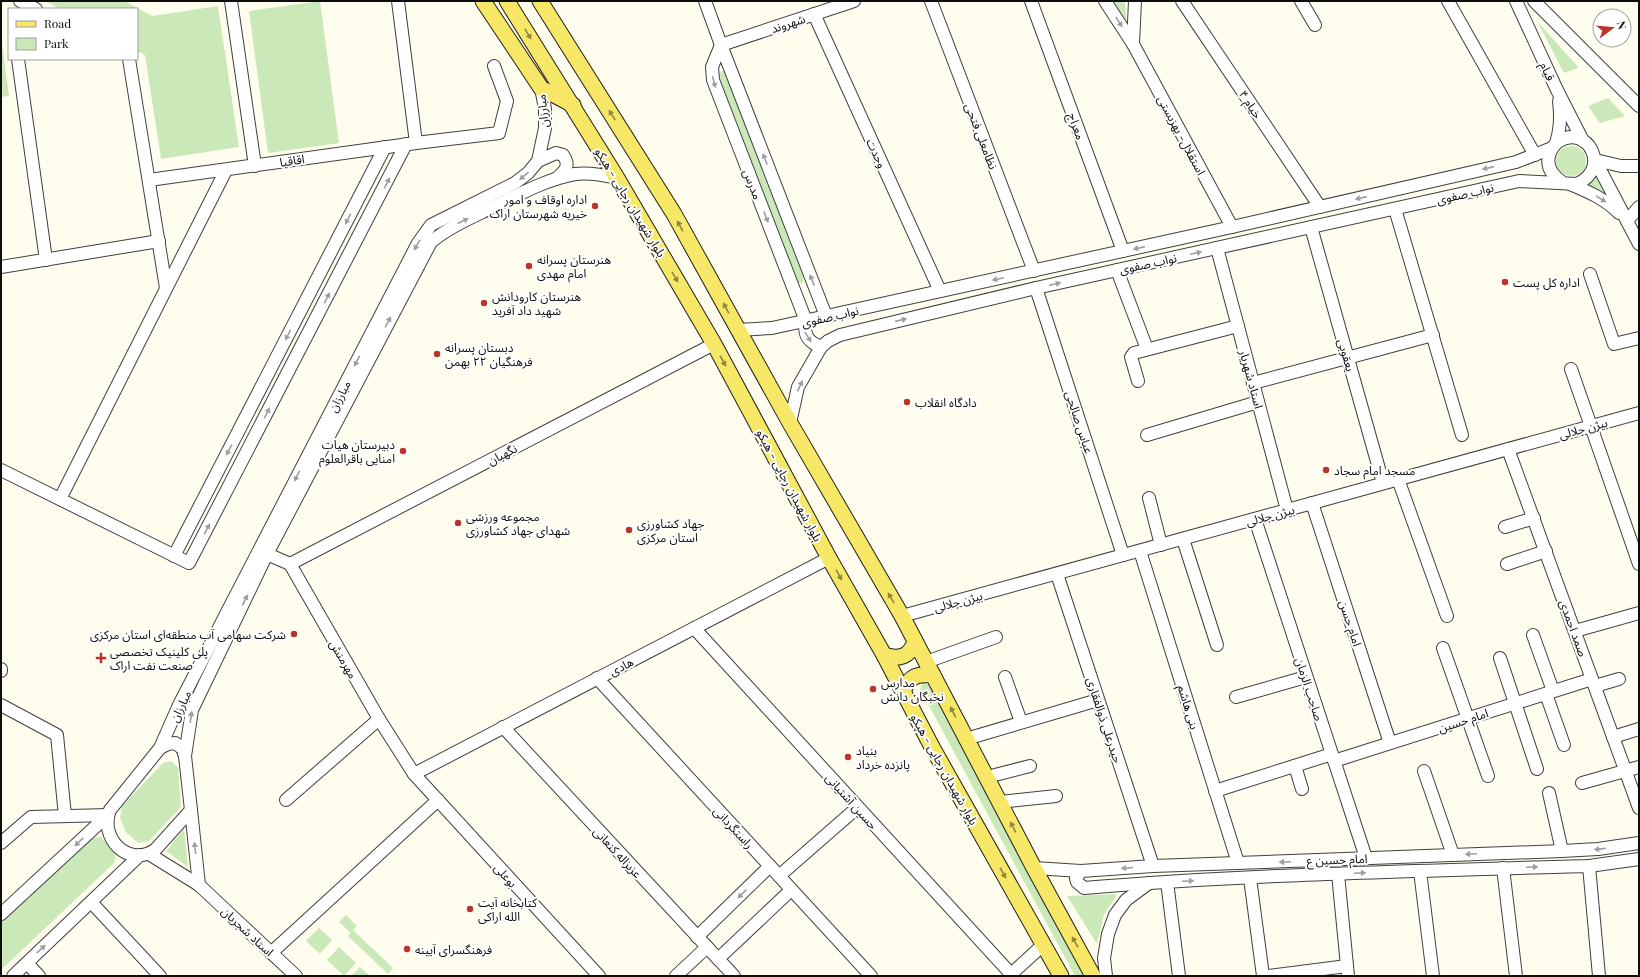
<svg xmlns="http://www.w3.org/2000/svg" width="1640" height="977" font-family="'Playfair Display','Noto Sans Arabic',serif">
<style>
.green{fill:#cbe9b8}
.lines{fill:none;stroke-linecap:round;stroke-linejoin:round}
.minor-casing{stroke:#404040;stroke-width:14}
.major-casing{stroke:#1e1e1e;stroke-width:17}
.minor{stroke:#fff;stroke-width:12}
.major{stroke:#f7e766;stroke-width:15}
.oneway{fill:#9e9e9e}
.oneway2{fill:#8e853e}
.poi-dot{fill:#bc3427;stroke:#fff;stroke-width:1.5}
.labels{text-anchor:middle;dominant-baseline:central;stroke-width:4;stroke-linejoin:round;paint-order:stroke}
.street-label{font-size:12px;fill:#0d0d0d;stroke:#fff}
.poi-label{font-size:12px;fill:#0d0d0d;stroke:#fff;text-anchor:start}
</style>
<rect width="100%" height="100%" fill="#fffeee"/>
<g class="green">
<path d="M 45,1 L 125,1 L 152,16 L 218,6 L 239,147 L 161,159 L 145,55 L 137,51 L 137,9 L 60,9 Z"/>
<path d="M 320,1 L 339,143 L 268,153 L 249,11 Z"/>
<path d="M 1111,1 L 1125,1 L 1127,32 Z"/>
<path d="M 1537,21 L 1578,67 L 1578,68 L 1564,73 Z"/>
<path d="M 1,34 L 9,96 L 1,97 Z"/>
<path d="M 724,70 L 727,71 L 732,76 L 804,278 L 802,283 L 797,283 L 717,81 L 718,74 Z"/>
<path d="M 1608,98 L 1625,116 L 1600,123 L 1588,106 Z"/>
<circle cx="1571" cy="161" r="15"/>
<path d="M 1598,177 L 1610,199 L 1589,185 Z"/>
<path d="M 923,683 L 929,685 L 1086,976 L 1075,976 L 920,689 Z"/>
<path d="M 171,761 L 178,767 L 181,807 L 149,841 L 138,843 L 126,832 L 120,818 L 122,806 L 163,763 Z"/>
<path d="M 184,829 L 188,867 L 166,851 Z"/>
<path d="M 101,837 L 116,854 L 114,863 L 1,970 L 1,922 L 90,838 Z"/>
<path d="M 1117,894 L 1104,915 L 1097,944 L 1067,896 Z"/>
<path d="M 346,915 L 357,926 L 353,930 L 393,968 L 388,974 L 348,936 L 351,933 L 339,922 Z"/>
<path d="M 319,928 L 332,940 L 320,954 L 306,941 Z"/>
<path d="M 339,947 L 356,963 L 344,976 L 327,960 Z"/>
<path d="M 360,967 L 370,976 L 351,976 Z"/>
</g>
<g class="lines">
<defs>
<g id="minor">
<path d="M 20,1 L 36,9"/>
<path d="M 231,1 L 255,166"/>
<path d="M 398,1 L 416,143"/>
<path d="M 705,1 L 721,45 L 826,316"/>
<path d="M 931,1 L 1034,271"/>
<path d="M 1031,1 L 1123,251"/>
<path d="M 1105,1 L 1133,44 L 1232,227"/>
<path d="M 1182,1 L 1320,207"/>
<path d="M 1301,1 L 1315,25"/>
<path d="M 1448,1 L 1535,155"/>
<path d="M 1516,1 L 1557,90 L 1583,141"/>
<path d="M 1534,1 L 1639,106"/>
<path d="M 814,14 L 940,291"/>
<path d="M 1133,44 L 1135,1"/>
<path d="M 721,45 L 712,67 L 713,80 L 806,321 C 803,335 808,342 821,347"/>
<path d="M 721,45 L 854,1"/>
<path d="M 18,59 L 46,260"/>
<path d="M 129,59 L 166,288"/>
<path d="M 1556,143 C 1561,128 1561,116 1559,101"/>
<path d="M 1595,160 L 1639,244"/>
<path d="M 1595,160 L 1621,166 L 1639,166"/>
<path d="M 538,161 L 556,153 L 563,155 C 571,166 565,171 556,179"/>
<path d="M 149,180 L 416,143 L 499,133 L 507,101 L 494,66"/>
<path d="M 1570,184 C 1589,192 1605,199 1619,213"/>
<path d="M 1395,209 L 1462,435"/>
<path d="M 1627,221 L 1639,207"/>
<path d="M 1311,227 L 1383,483"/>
<path d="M 1217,248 L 1287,510"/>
<path d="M 1,267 L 159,241"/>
<path d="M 1117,270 L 1147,349"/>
<path d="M 1590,274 L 1614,344 L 1639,338"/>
<path d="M 1036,288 L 1123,555"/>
<path d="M 738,330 L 772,328 L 1232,227 L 1516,162 L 1552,148"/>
<path d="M 1571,369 L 1639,564"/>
<path d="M 1138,381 L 1131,357 L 1134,353 L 1238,326"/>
<path d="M 1253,383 L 1433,335"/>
<path d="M 790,423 L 798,387 L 821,347 L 828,341 L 840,335 L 1036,288 L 1519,181 L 1577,184 C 1612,168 1587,124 1559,141 C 1554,145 1550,150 1549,156 C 1546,168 1553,176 1562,182"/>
<path d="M 1147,435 L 1258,402"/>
<path d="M 1508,449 L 1639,808"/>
<path d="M 1,470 L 189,563 L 406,144"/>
<path d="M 1398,479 L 1447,616"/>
<path d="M 1149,498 L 1161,545"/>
<path d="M 60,499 L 226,170"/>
<path d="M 1312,503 L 1390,743"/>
<path d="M 1255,519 L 1366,858"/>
<path d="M 1505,527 L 1534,518"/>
<path d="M 1183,539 L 1217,645"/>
<path d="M 1140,551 L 1238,863"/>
<path d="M 267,554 L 290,564 L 379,719 L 414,774 L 599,976"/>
<path d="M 174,556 L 385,147"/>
<path d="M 290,564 L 714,344"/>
<path d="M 1507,564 L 1546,551"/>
<path d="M 1057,574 L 1153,866"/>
<path d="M 902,616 L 1639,413"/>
<path d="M 694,628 L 1011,974"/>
<path d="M 1575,631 L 1639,613"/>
<path d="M 1533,635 L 1553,691"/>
<path d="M 1443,648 L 1488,776"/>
<path d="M 1500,658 L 1537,769"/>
<path d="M 926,662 L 996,637"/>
<path d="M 1,669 L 1,671"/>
<path d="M 1005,677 L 1021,722"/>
<path d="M 597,678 L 871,976"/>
<path d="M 1595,686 L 1619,679"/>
<path d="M 1546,694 L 1564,745"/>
<path d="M 1236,697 L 1306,677"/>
<path d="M 1,705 L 57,735 L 65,816"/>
<path d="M 503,727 L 734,976"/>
<path d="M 1613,737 L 1639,729"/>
<path d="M 966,739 L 1098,700"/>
<path d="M 175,743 L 182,748 L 185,756 L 191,810 L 155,850 C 127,868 99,837 110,810 L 160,748 L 168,744 Z"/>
<path d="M 160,748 L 179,705 L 418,243 L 431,225 L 515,183 L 528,173 L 538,161 L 545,128 L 545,109 L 541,88"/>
<path d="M 185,756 L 192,710 L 267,554 L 431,242 C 450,226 473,217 495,206 C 520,194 547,179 575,174 C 589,172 604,175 617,178"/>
<path d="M 1334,761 L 1592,679"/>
<path d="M 1295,766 L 1302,789"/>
<path d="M 1424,771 L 1453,855"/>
<path d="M 414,774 L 829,558"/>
<path d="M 987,777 L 1030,766"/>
<path d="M 1582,783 L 1639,767"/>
<path d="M 1215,791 L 1332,754"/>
<path d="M 1549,793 L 1562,851"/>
<path d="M 286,800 L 379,719"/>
<path d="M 1000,802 L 1056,796"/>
<path d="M 191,810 L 199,885"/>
<path d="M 1,843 L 31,817 L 108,815"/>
<path d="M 149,854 L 199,885 L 296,976"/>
<path d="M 1589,866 L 1599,976"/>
<path d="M 1034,868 L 1081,871 L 1153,866 L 1562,851 L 1598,849 L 1639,843"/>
<path d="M 1503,868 L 1516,976"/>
<path d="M 1081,871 L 1076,878 L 1077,882 L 1084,888 C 1252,874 1421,871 1589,866 L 1639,859"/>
<path d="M 1420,871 L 1433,976"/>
<path d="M 1338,874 L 1348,976"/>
<path d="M 779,876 L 858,807"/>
<path d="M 1250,878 L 1263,976"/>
<path d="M 1167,882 L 1179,976"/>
<path d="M 91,902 L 160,976"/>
<path d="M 1,914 L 108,815"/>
<path d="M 697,937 L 770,866"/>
<path d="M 271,953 L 438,800"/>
<path d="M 718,959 L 791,890"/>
<path d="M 27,963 L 39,976"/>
<path d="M 13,976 L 140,855"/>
<path d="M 676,976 L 707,947"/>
<path d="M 1009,976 L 1043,945"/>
<path d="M 1106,976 L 1104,958 L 1108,934 L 1115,915 L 1126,900 L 1149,883"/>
<path d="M 1268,976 L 1347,966"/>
</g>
<g id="major">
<path d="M 483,1 L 541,88 L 573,105"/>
<path d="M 507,1 L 617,178 L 714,344 L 829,558 L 884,655 L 932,747 L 1061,976"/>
<path d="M 540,1 L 674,214 L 790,423 L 902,616 L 1034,868 L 1093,976"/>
<path d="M 884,655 C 899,660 910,657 915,641"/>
<path d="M 903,691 C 910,676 916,674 933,675"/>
</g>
</defs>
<use href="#minor" class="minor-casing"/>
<use href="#major" class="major-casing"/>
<use href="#minor" class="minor"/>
<use href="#major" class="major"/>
</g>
<defs><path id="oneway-solid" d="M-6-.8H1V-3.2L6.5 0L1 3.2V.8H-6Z"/></defs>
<g class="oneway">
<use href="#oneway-solid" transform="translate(1119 22) rotate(57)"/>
<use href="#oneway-solid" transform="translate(714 82) rotate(76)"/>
<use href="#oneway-solid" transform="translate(765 159) rotate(-111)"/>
<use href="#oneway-solid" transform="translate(1488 168) rotate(167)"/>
<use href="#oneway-solid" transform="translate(524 176) rotate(140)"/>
<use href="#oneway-solid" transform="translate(387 183) rotate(-63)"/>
<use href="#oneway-solid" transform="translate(1361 198) rotate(167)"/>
<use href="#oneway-solid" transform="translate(1601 199) rotate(32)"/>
<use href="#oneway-solid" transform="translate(766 217) rotate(69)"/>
<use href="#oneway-solid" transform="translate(348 219) rotate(117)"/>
<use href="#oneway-solid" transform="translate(463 221) rotate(-25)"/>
<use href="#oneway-solid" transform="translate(417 245) rotate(120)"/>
<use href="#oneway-solid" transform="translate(1139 248) rotate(167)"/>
<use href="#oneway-solid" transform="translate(1196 253) rotate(-12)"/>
<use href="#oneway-solid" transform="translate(998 279) rotate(168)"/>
<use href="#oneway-solid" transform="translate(812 280) rotate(-111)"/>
<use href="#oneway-solid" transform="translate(1055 284) rotate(-13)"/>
<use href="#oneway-solid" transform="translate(327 298) rotate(-63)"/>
<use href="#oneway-solid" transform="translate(901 320) rotate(-13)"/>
<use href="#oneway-solid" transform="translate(388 322) rotate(-62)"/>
<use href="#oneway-solid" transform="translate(288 335) rotate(117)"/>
<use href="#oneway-solid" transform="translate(808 337) rotate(58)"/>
<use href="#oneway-solid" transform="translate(357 361) rotate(117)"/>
<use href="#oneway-solid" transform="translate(800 386) rotate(-65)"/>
<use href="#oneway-solid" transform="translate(267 413) rotate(-63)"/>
<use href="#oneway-solid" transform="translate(229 450) rotate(117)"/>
<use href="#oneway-solid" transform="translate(297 476) rotate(117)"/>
<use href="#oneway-solid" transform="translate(207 529) rotate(-63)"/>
<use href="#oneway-solid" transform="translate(245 600) rotate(-64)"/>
<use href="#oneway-solid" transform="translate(191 717) rotate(-82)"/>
<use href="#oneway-solid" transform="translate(79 842) rotate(137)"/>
<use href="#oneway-solid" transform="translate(195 848) rotate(-96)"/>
<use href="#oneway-solid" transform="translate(1600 849) rotate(173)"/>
<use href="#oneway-solid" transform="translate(1471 854) rotate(178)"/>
<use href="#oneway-solid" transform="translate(1285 862) rotate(178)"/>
<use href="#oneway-solid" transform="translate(1532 867) rotate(-2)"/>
<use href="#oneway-solid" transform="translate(1127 868) rotate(175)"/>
<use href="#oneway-solid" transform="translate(1360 873) rotate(-2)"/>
<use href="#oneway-solid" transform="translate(1188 881) rotate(-3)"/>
<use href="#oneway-solid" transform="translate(742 894) rotate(136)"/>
<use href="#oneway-solid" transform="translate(41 949) rotate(-43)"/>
</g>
<g class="oneway2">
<use href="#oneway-solid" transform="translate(528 34) rotate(58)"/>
<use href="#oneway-solid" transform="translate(612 115) rotate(-122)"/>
<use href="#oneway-solid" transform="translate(680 226) rotate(-119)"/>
<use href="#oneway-solid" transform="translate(675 277) rotate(60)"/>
<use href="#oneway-solid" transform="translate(726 308) rotate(-119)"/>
<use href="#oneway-solid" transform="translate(723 361) rotate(61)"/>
<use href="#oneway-solid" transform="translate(839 575) rotate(61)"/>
<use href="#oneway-solid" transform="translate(891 598) rotate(-120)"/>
<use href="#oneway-solid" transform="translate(953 712) rotate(-118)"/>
<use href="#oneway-solid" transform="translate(1013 827) rotate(-118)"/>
<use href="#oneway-solid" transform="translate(1003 873) rotate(61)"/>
<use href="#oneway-solid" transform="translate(1075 942) rotate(-119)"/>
</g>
<g class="poi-dot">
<circle cx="595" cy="206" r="4"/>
<circle cx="529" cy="266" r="4"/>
<circle cx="1505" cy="282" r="4"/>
<circle cx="484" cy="303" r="4"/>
<circle cx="437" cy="354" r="4"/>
<circle cx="907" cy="402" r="4"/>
<circle cx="403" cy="451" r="4"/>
<circle cx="1326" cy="470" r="4"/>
<circle cx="458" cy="523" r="4"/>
<circle cx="629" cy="530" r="4"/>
<circle cx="294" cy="634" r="4"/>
<path d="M99 652h4v4h4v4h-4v4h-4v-4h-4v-4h4z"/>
<circle cx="873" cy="689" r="4"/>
<circle cx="848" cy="757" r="4"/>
<circle cx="470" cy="909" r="4"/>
<circle cx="407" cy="949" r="4"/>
</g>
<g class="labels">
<g class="street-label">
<text transform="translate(788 23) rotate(-18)">شهروند</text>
<text transform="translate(1548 71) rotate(65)">قیام</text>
<text transform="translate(1251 104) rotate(56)">خیام ۴</text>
<text transform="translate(542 111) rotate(-95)">مبارزان</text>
<text transform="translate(1077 126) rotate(70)">معراج</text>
<text transform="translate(1182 135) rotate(62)">استقلال- بهزیستی</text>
<text transform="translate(982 136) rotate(69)">نظامعلی فتحی</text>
<text transform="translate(877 153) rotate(65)">وحدت</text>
<text transform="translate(292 160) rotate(-8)">اقاقیا</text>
<text transform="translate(753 184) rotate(69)">مدرس</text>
<text transform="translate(1465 193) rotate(-13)">نواب صفوی</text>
<text transform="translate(631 202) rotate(59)">بلوار شهیدان رجایی - هپکو</text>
<text transform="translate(1148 263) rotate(-12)">نواب صفوی</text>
<text transform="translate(830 316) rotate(-13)">نواب صفوی</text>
<text transform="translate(1347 355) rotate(74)">یعقوبی</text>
<text transform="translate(1252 379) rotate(75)">استاد شهریار</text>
<text transform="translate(339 396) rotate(-63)">مبارزان</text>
<text transform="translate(1080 422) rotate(72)">عباس صالحی</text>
<text transform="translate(1583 428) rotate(-15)">بیژن جلالی</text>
<text transform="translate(502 454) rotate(-27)">نگهبان</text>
<text transform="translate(790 485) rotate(62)">بلوار شهیدان رجایی - هپکو</text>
<text transform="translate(1270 515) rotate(-15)">بیژن جلالی</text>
<text transform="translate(958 601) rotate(-15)">بیژن جلالی</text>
<text transform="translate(1351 623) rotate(72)">امام حسن</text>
<text transform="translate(1574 628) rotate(70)">صمد احمدی</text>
<text transform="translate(344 659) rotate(60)">مهرمنش</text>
<text transform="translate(621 666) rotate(-27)">هادی</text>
<text transform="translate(1310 689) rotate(72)">صاحب الزمان</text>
<text transform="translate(180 706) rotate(-64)">مبارزان</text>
<text transform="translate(1189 707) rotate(73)">بنی هاشم</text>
<text transform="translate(1105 720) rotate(72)">حیدرعلی ذوالفقاری</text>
<text transform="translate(1463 720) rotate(-18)">امام حسین</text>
<text transform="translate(945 769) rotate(61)">بلوار شهیدان رجایی - هپکو</text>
<text transform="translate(852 801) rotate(48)">حسین آشتیانی</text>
<text transform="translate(734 827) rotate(47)">راستگردانی</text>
<text transform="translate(618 852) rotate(47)">عزیزاله کنعانی</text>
<text transform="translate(1337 859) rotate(-2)">امام حسین ع</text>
<text transform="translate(506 875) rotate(48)">بوعلی</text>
<text transform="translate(248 931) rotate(43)">استاد شجریان</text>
</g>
<g class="poi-label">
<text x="587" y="199" text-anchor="end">اداره اوقاف و امور<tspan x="587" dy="14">خیریه شهرستان اراک</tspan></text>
<text x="537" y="259">هنرستان پسرانه<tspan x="537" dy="14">امام مهدی</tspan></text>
<text x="1513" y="282">اداره کل پست</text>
<text x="492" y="296">هنرستان کارودانش<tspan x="492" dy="14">شهید داد آفرید</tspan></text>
<text x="445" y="347">دبستان پسرانه<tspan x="445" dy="14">فرهنگیان ۲۲ بهمن</tspan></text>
<text x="915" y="402">دادگاه انقلاب</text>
<text x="395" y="444" text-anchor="end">دبیرستان هیات<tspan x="395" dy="14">امنایی باقرالعلوم</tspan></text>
<text x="1334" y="470">مسجد امام سجاد</text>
<text x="466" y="516">مجموعه ورزشی<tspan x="466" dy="14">شهدای جهاد کشاورزی</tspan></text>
<text x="637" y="523">جهاد کشاورزی<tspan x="637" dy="14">استان مرکزی</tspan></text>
<text x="286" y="634" text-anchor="end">شرکت سهامی آب منطقه‌ای استان مرکزی</text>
<text x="110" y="651">پلی کلینیک تخصصی<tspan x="110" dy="14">صنعت نفت اراک</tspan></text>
<text x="881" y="682">مدارس<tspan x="881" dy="14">نخبگان دانش</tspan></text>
<text x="856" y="750">بنیاد<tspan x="856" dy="14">پانزده خرداد</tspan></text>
<text x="478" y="902">کتابخانه آیت<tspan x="478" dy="14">الله اراکی</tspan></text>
<text x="415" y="949">فرهنگسرای آیینه</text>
</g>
</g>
<rect width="1640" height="977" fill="none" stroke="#0d0d0d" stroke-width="4"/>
<rect x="8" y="8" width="130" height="52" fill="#ffffff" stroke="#9e9e9e"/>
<rect x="16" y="21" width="20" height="6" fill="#f7e766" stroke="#9e9e9e"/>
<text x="44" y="28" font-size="12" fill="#0d0d0d">Road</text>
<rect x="16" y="38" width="20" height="12" fill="#cbe9b8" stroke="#9e9e9e"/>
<text x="44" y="48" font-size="12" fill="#0d0d0d">Park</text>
<g transform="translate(1612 28) rotate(74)"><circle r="19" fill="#ffffff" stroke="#9e9e9e"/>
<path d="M0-3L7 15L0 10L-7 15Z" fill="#bc3427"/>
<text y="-6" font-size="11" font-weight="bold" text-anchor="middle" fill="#0d0d0d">N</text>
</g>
</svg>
